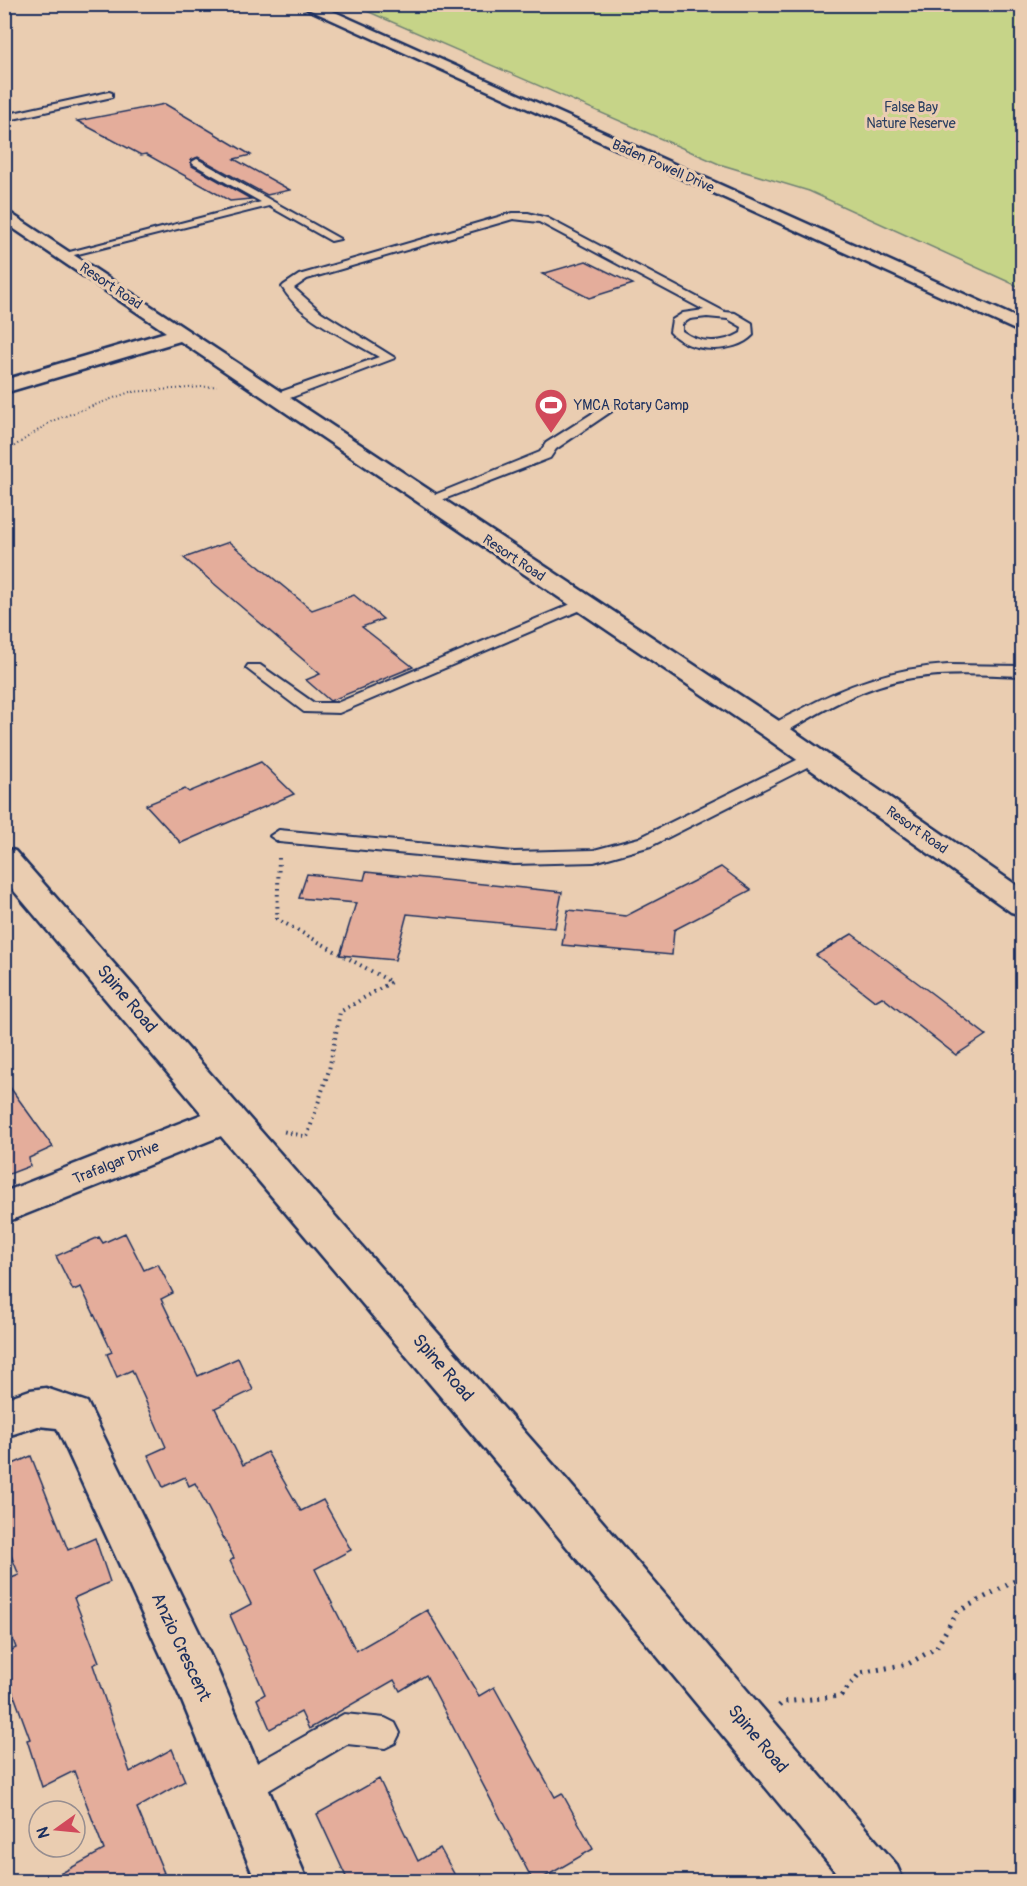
<svg xmlns="http://www.w3.org/2000/svg" width="1027" height="1886" font-family="Pangolin,sans-serif">
<style>
.green{fill:#c6d488;stroke:#708273;stroke-width:1.5}
.building{fill:#e4ad9b;stroke:#1b2f5e;stroke-width:1.5}
.lines{fill:none;stroke-linecap:round;stroke-linejoin:round}
.service-casing{stroke:#1b2f5e;stroke-width:4}
.minor-casing{stroke:#1b2f5e;stroke-width:5}
.tertiary-casing{stroke:#1b2f5e;stroke-width:5}
.secondary-casing{stroke:#1b2f5e;stroke-width:5}
.primary-casing{stroke:#1b2f5e;stroke-width:5}
.path-far2{stroke:#1b2f5e;stroke-width:2;stroke-dasharray:1 3;stroke-linecap:butt}
.path-far1{stroke:#1b2f5e;stroke-width:4;stroke-dasharray:1.5 4.5;stroke-linecap:butt}
.path{stroke:#1b2f5e;stroke-width:5;stroke-dasharray:2 6;stroke-linecap:butt}
.service{fill:#eacdb1;fill-rule:evenodd}
.minor{fill:#eacdb1;fill-rule:evenodd}
.tertiary{fill:#eacdb1;fill-rule:evenodd}
.secondary{fill:#eacdb1;fill-rule:evenodd}
.primary{fill:#eacdb1;fill-rule:evenodd}
.labels{text-anchor:middle;dominant-baseline:central;stroke-width:6;stroke-linejoin:round;paint-order:stroke}
.far-park-label{font-size:14px;fill:#2c4062;stroke:#eacdb1}
.far-street-label{font-size:14px;fill:#1b2f5e;stroke:#eacdb1}
.far-poi-label{font-size:14px;fill:#1b2f5e;stroke:#eacdb1;text-anchor:start}
.street-label{font-size:15px;fill:#1b2f5e;stroke:#eacdb1}
.near-street-label{font-size:18px;fill:#1b2f5e;stroke:#eacdb1}
</style>
<rect width="100%" height="100%" fill="#eacdb1"/>
<filter id="ink" filterUnits="userSpaceOnUse"><feTurbulence type="fractalNoise" baseFrequency=".0167" numOctaves="2"/><feDisplacementMap in="SourceGraphic" scale="12" xChannelSelector="R" yChannelSelector="G"/><feConvolveMatrix kernelMatrix="1 2 1 2 8 2 1 2 1" color-interpolation-filters="sRGB"/></filter>
<g filter="url(#ink)">
<path class="green" d="M 353,5 L 1022,5 L 1022,288 L 809,191 L 719,164 Z"/>
<g class="building">
<path d="M 165,104 L 251,155 L 234,159 L 290,190 L 267,195 L 198,157 L 191,160 L 192,166 L 251,199 L 230,201 L 146,154 L 141,155 L 77,121 Z"/>
<path d="M 586,261 L 598,267 L 633,284 L 589,298 L 542,274 Z"/>
<path d="M 229,542 L 312,610 L 354,595 L 383,619 L 362,627 L 413,667 L 330,701 L 306,680 L 320,674 L 184,558 Z"/>
<path d="M 261,762 L 294,794 L 181,843 L 146,805 L 185,789 L 189,792 Z"/>
<path d="M 721,867 L 751,890 L 674,930 L 672,955 L 562,945 L 568,910 L 626,916 Z"/>
<path d="M 366,872 L 562,892 L 555,928 L 407,914 L 395,960 L 340,955 L 356,903 L 299,898 L 307,874 L 364,880 Z"/>
<path d="M 852,934 L 934,995 L 986,1035 L 956,1055 L 882,997 L 875,1001 L 816,955 Z"/>
<path d="M 4,1079 L 53,1147 L 29,1158 L 30,1166 L 4,1176 Z"/>
<path d="M 125,1233 L 144,1270 L 158,1264 L 173,1293 L 161,1299 L 198,1376 L 238,1358 L 253,1390 L 215,1408 L 243,1465 L 267,1452 L 301,1511 L 323,1500 L 351,1550 L 315,1569 L 356,1651 L 427,1610 L 479,1696 L 494,1687 L 555,1797 L 562,1793 L 593,1849 L 538,1881 L 533,1881 L 426,1675 L 400,1691 L 394,1680 L 309,1729 L 301,1712 L 270,1729 L 257,1699 L 265,1694 L 230,1615 L 251,1604 L 230,1561 L 234,1558 L 195,1483 L 189,1486 L 185,1477 L 163,1487 L 148,1455 L 166,1447 L 132,1370 L 117,1377 L 107,1354 L 112,1352 L 81,1287 L 73,1290 L 56,1256 L 99,1237 L 103,1243 Z"/>
<path d="M 31,1456 L 68,1550 L 95,1538 L 110,1582 L 74,1598 L 99,1662 L 93,1665 L 130,1772 L 172,1749 L 185,1781 L 137,1808 L 164,1873 L 148,1881 L 47,1881 L 104,1850 L 74,1771 L 42,1787 L 27,1740 L 30,1739 L 4,1668 L 4,1654 L 16,1648 L 4,1614 L 4,1581 L 19,1575 L 4,1538 L 4,1468 Z"/>
<path d="M 379,1779 L 418,1861 L 440,1848 L 458,1881 L 348,1881 L 317,1814 Z"/>
</g>
<g class="lines">
<defs>
<g id="service">
<path d="M 109,92 L 112,93 L 112,97 L 4,121 L 4,115 Z"/>
<path d="M 197,159 L 340,239 L 331,241 L 269,206 L 62,258 L 62,254 L 261,202 L 193,164 L 192,162 Z"/>
<path d="M 512,213 L 528,213 L 547,218 L 725,312 L 735,313 L 752,323 L 753,335 C 734,355 688,353 670,332 L 672,320 L 683,313 L 704,310 L 539,222 L 513,219 L 307,279 L 294,288 L 321,312 L 395,358 L 282,401 L 272,401 L 272,395 L 379,357 C 348,338 301,320 282,287 L 284,285 L 299,275 ZM 707,317 L 728,319 L 742,327 L 741,333 C 722,344 700,344 682,331 L 682,324 L 690,319 Z"/>
<path d="M 607,404 L 614,408 L 612,411 L 556,449 L 550,458 L 434,503 L 429,504 L 422,500 L 540,452 L 546,443 Z"/>
<path d="M 583,599 L 588,601 L 591,604 L 588,607 L 339,713 L 304,712 L 246,668 L 248,665 L 260,665 L 314,703 L 337,703 Z"/>
<path d="M 948,665 L 1022,666 L 1022,676 C 985,675 949,672 912,678 C 865,685 821,711 781,735 L 775,736 L 767,731 C 773,722 788,716 798,711 C 846,685 893,668 948,665 Z"/>
<path d="M 813,752 L 822,757 L 819,761 L 651,846 L 594,862 L 514,864 L 279,842 L 270,836 L 279,830 L 514,852 L 594,850 L 639,838 Z"/>
<path d="M 344,1714 L 385,1718 L 395,1723 L 400,1733 L 395,1743 L 385,1748 L 347,1744 L 254,1799 L 243,1803 L 232,1799 L 228,1788 L 232,1777 Z"/>
</g>
<g id="minor">
<path d="M 4,209 L 785,725 L 1022,889 L 1022,915 L 1011,912 L 765,737 L 180,341 L 4,393 L 4,380 L 166,332 L 4,222 Z"/>
<path d="M 46,1388 L 87,1402 L 217,1669 L 308,1882 L 256,1882 L 182,1701 L 57,1428 L 38,1426 L 4,1437 L 4,1399 L 30,1390 Z"/>
</g>
<path id="tertiary" d="M 228,1104 L 241,1108 L 246,1118 L 241,1128 L 4,1223 L 4,1192 Z"/>
<path id="secondary" d="M 4,848 L 15,851 L 565,1478 L 896,1864 L 904,1882 L 844,1882 L 533,1506 L 4,879 Z"/>
<path id="primary" d="M 297,4 L 317,4 L 1022,320 L 1022,333 Z"/>
</defs>
<use href="#service" class="service-casing"/>
<use href="#minor" class="minor-casing"/>
<use href="#tertiary" class="tertiary-casing"/>
<use href="#secondary" class="secondary-casing"/>
<use href="#primary" class="primary-casing"/>
<path class="path-far2" d="M 4,453 L 52,421 L 130,392 L 217,386"/>
<path class="path-far1" d="M 279,858 L 277,919 L 391,982 L 340,1012 L 329,1070 L 307,1137 L 282,1131"/>
<path class="path" d="M 779,1706 L 783,1702 L 841,1696 L 860,1673 L 908,1664 L 936,1648 L 957,1612 L 1022,1577"/>
<use href="#service" class="service"/>
<use href="#minor" class="minor"/>
<use href="#tertiary" class="tertiary"/>
<use href="#secondary" class="secondary"/>
<use href="#primary" class="primary"/>
</g>
</g>
<defs>
<symbol id="stadium-pin" viewBox="-11 -11 22 30"><path d="M0 17L-7.5 6A9.5 9.5 0 1 1 7.5 6Z" fill="#d1495b" stroke="#eacdb1"/><path d="M0-5a6.5 5 0 1 0 0 10a6.5 5 0 1 0 0-10ZM-3.5-1.8h7v3.6h-7Z" fill="#fff"/></symbol>
</defs>
<g fill-rule="evenodd">
<use href="#stadium-pin" x="532" y="386" width="38" height="52"/>
</g>
<g class="labels">
<g class="far-park-label">
<text x="911" y="107">False Bay<tspan x="911" dy="16">Nature Reserve</tspan></text>
</g>
<g class="far-street-label">
<text transform="translate(663 166) rotate(24)">Baden Powell Drive</text>
<text transform="translate(111 286) rotate(34)">Resort Road</text>
<text transform="translate(514 558) rotate(34)">Resort Road</text>
<text transform="translate(917 830) rotate(35)">Resort Road</text>
</g>
<g class="far-poi-label">
<text x="574" y="405">YMCA Rotary Camp</text>
</g>
<g class="street-label">
<text transform="translate(116 1163) rotate(-22)">Trafalgar Drive</text>
</g>
<g class="near-street-label">
<text transform="translate(127 999) rotate(50)">Spine Road</text>
<text transform="translate(443 1368) rotate(49)">Spine Road</text>
<text transform="translate(181 1647) rotate(65)">Anzio Crescent</text>
<text transform="translate(758 1739) rotate(50)">Spine Road</text>
</g>
</g>
<rect width="1027" height="1886" fill="none" stroke="#eacdb1" stroke-width="24"/>
<rect x="12" y="12" width="1003" height="1862" fill="none" stroke="#1b2f5e" stroke-width="2" filter="url(#ink)"/>
<g transform="translate(57 1829) rotate(255)"><circle r="28" fill="#eacdb1" stroke="#978e90" stroke-width="1.5"/>
<path d="M0-4.5L10 22L0 15L-10 22Z" fill="#d1495b"/>
<text y="-9" font-size="16" font-weight="bold" text-anchor="middle" fill="#1b2f5e">N</text>
</g>
</svg>
